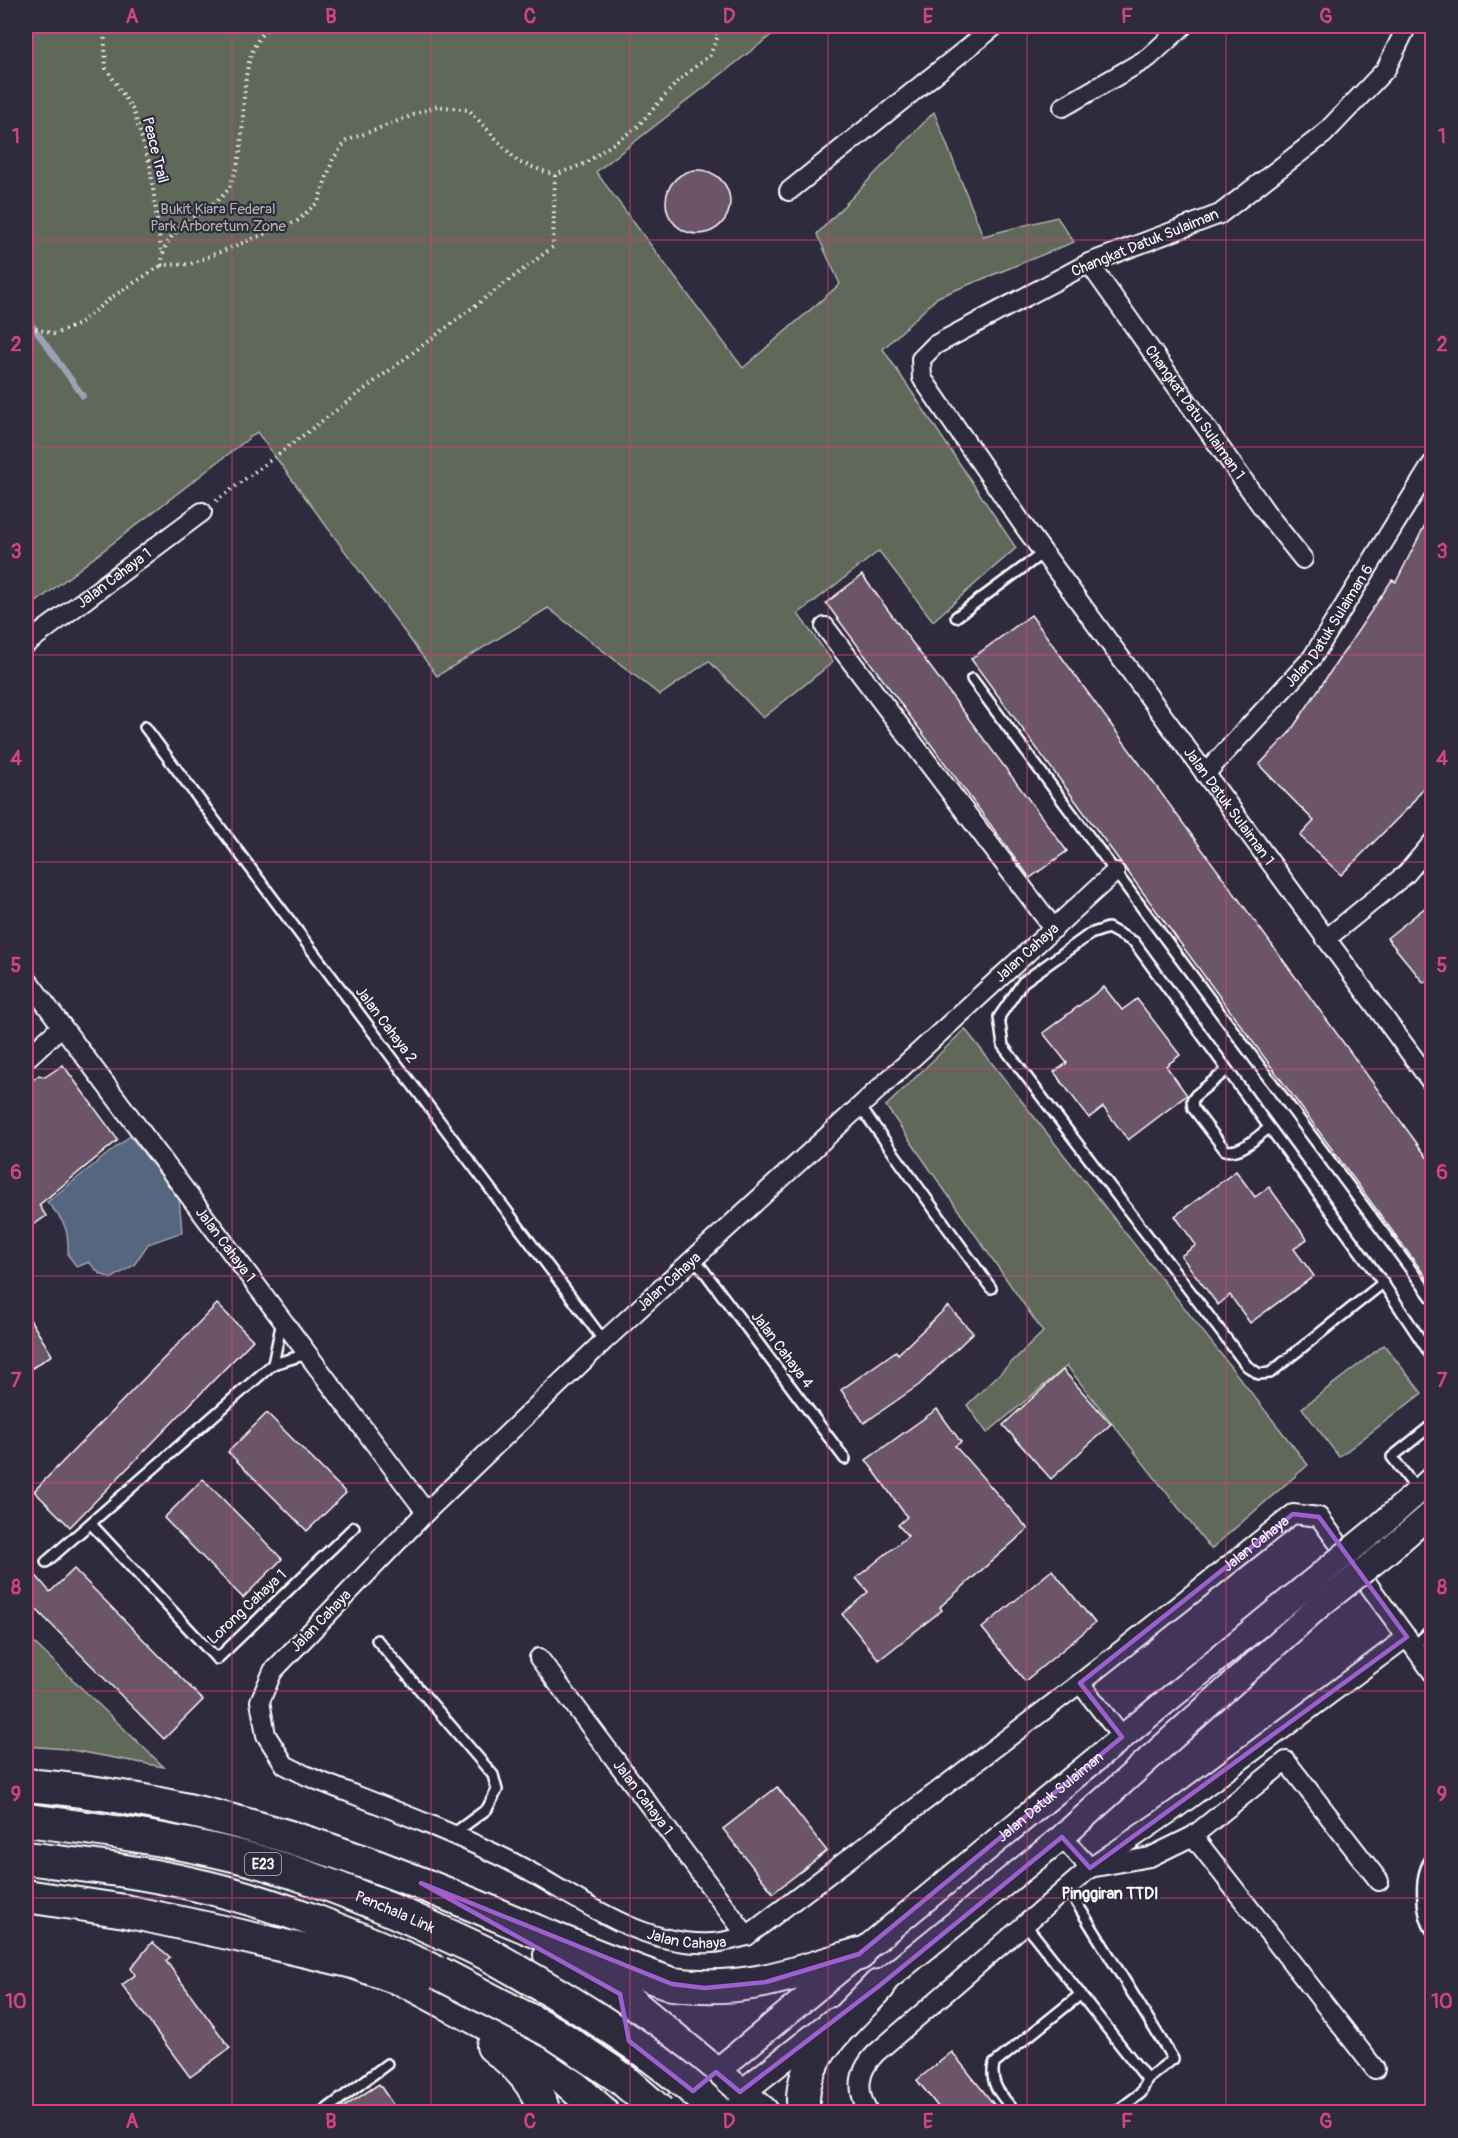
<svg xmlns="http://www.w3.org/2000/svg" width="1458" height="2138" font-family="Pangolin,sans-serif">
<style>
.green{fill:#60675a;stroke:#b0b3ac;stroke-width:1.5}
.water{fill:#556680;stroke:#99a3b3;stroke-width:1.5}
.lines{fill:none;stroke-linecap:round;stroke-linejoin:round}
.stream{stroke:#99a3b3;stroke-width:6}
.building{fill:#6c5569;stroke:#fff;stroke-width:1.5}
.lane-casing{stroke:#fff;stroke-width:14}
.street-casing{stroke:#fff;stroke-width:22}
.secondary-casing{stroke:#fff;stroke-width:28}
.highway-casing{stroke:#fff;stroke-width:36}
.path{stroke:#fff;stroke-width:4;stroke-dasharray:1.5 4.5;stroke-linecap:butt}
.lane{stroke:#2f2a3d;stroke-width:9}
.street{stroke:#2f2a3d;stroke-width:18}
.secondary{stroke:#2f2a3d;stroke-width:24}
.highway{stroke:#2f2a3d;stroke-width:32}
.secondary-bridge-casing{stroke:#fff;stroke-width:28;stroke-linecap:butt}
.highway-bridge-casing{stroke:#fff;stroke-width:36;stroke-linecap:butt}
.secondary-bridge{stroke:#2f2a3d;stroke-width:24}
.highway-bridge{stroke:#2f2a3d;stroke-width:32}
.marked{fill:#9c61cf;fill-opacity:0.2;stroke:#9c61cf;stroke-width:4.5;stroke-linejoin:round}
.grid{fill:none;stroke:#ce467c;stroke-width:1.5;stroke-opacity:0.55}
.labels{text-anchor:middle;dominant-baseline:central;stroke-width:4.5;stroke-linejoin:round;paint-order:stroke}
.shield{fill:#2f2a3d;stroke:#c1bfc5;stroke-width:1.5}
.shield-label{font-size:14px;font-weight:bold;fill:#fff}
.street-label{font-size:15px;fill:#fff;stroke:#2f2a3d}
.park-label{font-size:15px;fill:#b0b3ac;stroke:#2f2a3d}
.neighbourhood-label{font-size:16px;font-weight:bold;fill:#fff;stroke:#2f2a3d}
.neatline{fill:none;stroke:#ce467c;stroke-width:2}
.grid-label{font-size:20px;text-anchor:middle;font-weight:bold;fill:#ce467c}
</style>
<rect width="100%" height="100%" fill="#2f2a3d"/>
<filter id="ink" filterUnits="userSpaceOnUse"><feTurbulence type="fractalNoise" baseFrequency=".0167" numOctaves="2"/><feDisplacementMap in="SourceGraphic" scale="12" xChannelSelector="R" yChannelSelector="G"/><feConvolveMatrix kernelMatrix="1 2 1 2 8 2 1 2 1" color-interpolation-filters="sRGB"/></filter>
<g filter="url(#ink)">
<g class="green">
<path d="M 26,26 L 783,26 L 596,172 L 743,368 L 840,284 L 817,234 L 934,112 L 983,236 L 1057,217 L 1074,242 L 938,297 L 883,349 L 1016,548 L 933,621 L 879,551 L 798,614 L 833,662 L 763,718 L 709,661 L 660,695 L 548,608 L 437,676 L 257,432 L 26,610 Z"/>
<path d="M 965,1029 L 1308,1465 L 1211,1549 L 1067,1366 L 987,1433 L 967,1405 L 1043,1332 L 886,1106 Z"/>
<path d="M 1384,1345 L 1422,1393 L 1339,1457 L 1302,1408 Z"/>
<path d="M 26,1635 L 164,1767 L 66,1749 L 26,1746 Z"/>
</g>
<path class="water" d="M 130,1136 L 179,1198 L 182,1232 L 148,1244 L 134,1265 L 111,1279 L 99,1273 L 89,1262 L 77,1267 L 68,1255 C 69,1228 65,1222 47,1202 Z"/>
<g class="lines">
<path class="stream" d="M 26,317 L 83,396"/>
</g>
<g class="building">
<circle cx="698" cy="202" r="32"/>
<path d="M 1432,511 L 1432,776 L 1410,806 L 1341,875 L 1300,836 L 1314,821 L 1259,765 L 1290,732 L 1392,580 L 1396,582 Z"/>
<path d="M 862,575 L 1067,851 L 1030,878 L 826,603 Z"/>
<path d="M 1031,615 L 1432,1164 L 1432,1285 L 971,659 Z"/>
<path d="M 1432,902 L 1432,976 L 1424,983 L 1387,938 Z"/>
<path d="M 1104,987 L 1122,1010 L 1137,999 L 1180,1055 L 1166,1066 L 1187,1095 L 1128,1140 L 1103,1107 L 1089,1118 L 1054,1072 L 1067,1063 L 1043,1033 Z"/>
<path d="M 63,1065 L 118,1140 L 39,1205 L 46,1216 L 26,1230 L 26,1093 L 28,1084 L 39,1075 L 45,1077 Z"/>
<path d="M 1236,1171 L 1255,1197 L 1269,1187 L 1307,1239 L 1294,1249 L 1314,1276 L 1250,1323 L 1230,1295 L 1218,1305 L 1181,1256 L 1196,1245 L 1175,1216 Z"/>
<path d="M 217,1304 L 253,1340 L 70,1527 L 34,1491 Z"/>
<path d="M 948,1306 L 973,1333 L 919,1385 L 864,1423 L 841,1390 L 896,1351 L 898,1354 Z"/>
<path d="M 26,1313 L 52,1355 L 26,1372 Z"/>
<path d="M 1063,1370 L 1111,1424 L 1051,1479 L 1003,1425 Z"/>
<path d="M 937,1409 L 961,1442 L 955,1446 L 1028,1529 L 940,1607 L 942,1610 L 879,1660 L 842,1614 L 868,1592 L 856,1578 L 908,1536 L 898,1525 L 907,1517 L 866,1460 Z"/>
<path d="M 267,1413 L 346,1493 L 307,1531 L 228,1452 Z"/>
<path d="M 203,1479 L 282,1559 L 243,1598 L 164,1518 Z"/>
<path d="M 26,1564 L 50,1592 L 74,1569 L 203,1700 L 164,1739 L 26,1599 Z"/>
<path d="M 1052,1570 L 1095,1623 L 1025,1681 L 982,1628 Z"/>
<path d="M 777,1787 L 827,1851 L 773,1893 L 723,1829 Z"/>
<path d="M 152,1942 L 170,1957 L 166,1961 L 230,2048 L 190,2077 L 122,1985 L 135,1975 L 131,1968 Z"/>
<path d="M 952,2052 L 1000,2112 L 942,2112 L 917,2080 Z"/>
<path d="M 379,2084 L 398,2112 L 336,2112 Z"/>
</g>
<g class="lines">
<defs>
<g id="lane">
<path d="M 956,617 L 1043,553"/>
<path d="M 972,679 L 1432,1298"/>
<path d="M 145,727 L 604,1341"/>
<path d="M 1227,1070 L 1196,1095 L 1192,1101 L 1193,1108 L 1225,1150 C 1241,1155 1257,1136 1269,1128"/>
<path d="M 859,1105 L 991,1288"/>
<path d="M 695,1259 L 845,1459"/>
<path d="M 1383,1283 L 1270,1373 L 1259,1374 L 1247,1366 L 1003,1046 L 999,1017 L 1023,982 L 1090,934 L 1108,928 L 1134,942 L 1383,1283 L 1432,1357"/>
<path d="M 282,1321 L 273,1364 L 307,1354"/>
<path d="M 1417,1490 L 1392,1457 L 1432,1425"/>
<path d="M 91,1524 L 217,1659 L 354,1527"/>
<path d="M 46,1562 L 273,1364"/>
<path d="M 377,1640 L 493,1775 L 497,1790 L 487,1809 L 453,1834"/>
<path d="M 1413,1647 L 1432,1629"/>
<path d="M 1432,1858 C 1418,1873 1421,1915 1432,1931"/>
<path d="M 1026,1925 L 1147,2079 L 1173,2059 L 1068,1889"/>
<path d="M 323,2112 L 387,2064"/>
<path d="M 1015,2112 C 1002,2096 989,2085 994,2064 L 1081,1994"/>
<path d="M 1116,2112 L 1141,2093 L 1147,2079"/>
</g>
<g id="street">
<path id="s1" d="M 1407,26 L 1386,69 L 1324,134 L 1220,214 L 1089,263 L 935,345 L 921,359 L 922,378 L 1026,529 L 1432,1083"/>
<path d="M 1063,107 L 1148,58 L 1183,26"/>
<path d="M 789,191 L 995,26"/>
<path id="s2" d="M 1089,263 L 1268,515 L 1303,559"/>
<path d="M 825,627 L 1054,929"/>
<path id="s3" d="M 26,644 L 202,512"/>
<path id="s4" d="M 1205,774 L 1312,658 L 1432,464"/>
<path id="s5" d="M 1115,872 L 604,1341 L 426,1512 L 273,1671 L 260,1701 L 266,1735 L 285,1765 L 307,1776 C 372,1802 438,1826 502,1857 C 567,1888 634,1947 711,1943 C 723,1943 735,1939 747,1936 L 1080,1683 L 1293,1514 L 1319,1517 L 1432,1672"/>
<path d="M 1326,939 L 1406,874 L 1432,843"/>
<path id="s6" d="M 26,978 L 426,1512"/>
<path d="M 26,1059 L 62,1026"/>
<path id="s7" d="M 539,1658 L 747,1936"/>
<path d="M 1080,1683 L 1122,1737"/>
<path d="M 1193,1836 L 1286,1761 L 1379,1881"/>
<path d="M 1062,1837 L 1090,1868 L 1150,1857 L 1193,1836 L 1375,2069"/>
<path d="M 868,2112 C 856,2090 858,2071 876,2053 L 1090,1868 L 1172,1812 L 1407,1637"/>
</g>
<g id="secondary">
<path d="M 1374,1531 L 1432,1479"/>
<path d="M 1387,1552 L 1432,1513"/>
<path d="M 866,1996 L 1062,1837 L 1319,1606"/>
<path d="M 727,2104 L 834,2020"/>
<path id="s8" d="M 667,2112 L 1305,1587"/>
</g>
<g id="highway">
<path d="M 26,1785 C 162,1796 295,1833 422,1884 C 505,1917 587,1955 672,1984 C 746,1993 789,1975 859,1954"/>
<path id="s9" d="M 26,1820 C 98,1829 170,1839 242,1857 C 326,1879 410,1917 488,1954"/>
<path d="M 26,1858 C 82,1865 138,1871 193,1884 C 275,1902 353,1935 430,1969"/>
<path d="M 26,1896 L 125,1911 L 228,1933 L 353,1962 L 406,1981 L 504,2033 L 547,2063 L 602,2112"/>
<path d="M 550,1955 L 620,1994 L 762,2112"/>
<path d="M 493,2046 C 517,2065 536,2082 544,2112"/>
<path d="M 804,2112 C 795,2059 847,2021 879,1986"/>
</g>
</defs>
<use href="#lane" class="lane-casing"/>
<use href="#street" class="street-casing"/>
<use href="#secondary" class="secondary-casing"/>
<use href="#highway" class="highway-casing"/>
<g class="path">
<path d="M 104,26 L 106,68 L 133,110 L 150,165 L 161,250"/>
<path d="M 270,26 C 232,57 251,129 235,173 C 233,178 231,185 228,190 C 206,215 161,227 162,265 L 190,264 L 297,221 L 318,202 L 333,159 L 346,141 L 437,106 L 469,110 L 518,162 L 555,175 L 584,164 L 637,127 L 680,79 L 710,55 L 718,36 L 714,26"/>
<path d="M 26,334 L 33,328 L 54,334 L 77,325 L 112,297 L 162,265"/>
<path d="M 216,501 L 553,247 L 555,175"/>
</g>
<use href="#lane" class="lane"/>
<use href="#street" class="street"/>
<use href="#secondary" class="secondary"/>
<use href="#highway" class="highway"/>
<defs>
<g id="secondary-bridge">
<path d="M 1305,1587 L 1374,1531"/>
<path d="M 1319,1606 L 1387,1552"/>
</g>
<g id="highway-bridge">
<path d="M 488,1954 C 569,2000 651,2048 718,2112"/>
<path d="M 439,1973 L 554,2033 L 621,2078 L 660,2112"/>
</g>
</defs>
<use href="#secondary-bridge" class="secondary-bridge-casing"/>
<use href="#highway-bridge" class="highway-bridge-casing"/>
<use href="#secondary-bridge" class="secondary-bridge"/>
<use href="#highway-bridge" class="highway-bridge"/>
</g>
</g>
<path class="marked" d="M 1293,1514 L 1319,1517 L 1407,1637 L 1090,1868 L 1062,1837 L 879,1986 L 740,2092 L 716,2072 L 693,2091 L 629,2041 L 620,1994 L 421,1883 L 672,1984 L 705,1988 L 766,1982 L 859,1954 L 1122,1737 L 1080,1683 Z"/>
<path class="grid" d="M 232,26 L 232,2112M 431,26 L 431,2112M 630,26 L 630,2112M 828,26 L 828,2112M 1027,26 L 1027,2112M 1226,26 L 1226,2112M 26,240 L 1432,240M 26,447 L 1432,447M 26,655 L 1432,655M 26,862 L 1432,862M 26,1069 L 1432,1069M 26,1276 L 1432,1276M 26,1483 L 1432,1483M 26,1691 L 1432,1691M 26,1898 L 1432,1898"/>
<g class="labels">
<rect class="shield" x="245" y="1853" width="36" height="22" rx="4.5"/>
<g class="shield-label">
<text x="263" y="1864">E23</text>
</g>
<g class="street-label">
<text transform="translate(155 150) rotate(76)">Peace Trail</text>
<text transform="translate(1145 243) rotate(-22)">Changkat Datuk Sulaiman</text>
<text stroke="none"><textPath href="#s2" startOffset="183">Changkat Datu Sulaiman 1</textPath></text>
<text stroke="none"><textPath href="#s3" startOffset="110">Jalan Cahaya 1</textPath></text>
<text stroke="none"><textPath href="#s4" startOffset="194">Jalan Datuk Sulaiman 6</textPath></text>
<text stroke="none"><textPath href="#s1" startOffset="1149">Jalan Datuk Sulaiman 1</textPath></text>
<text transform="translate(1027 953) rotate(-42)">Jalan Cahaya</text>
<text transform="translate(386 1025) rotate(53)">Jalan Cahaya 2</text>
<text stroke="none"><textPath href="#s6" startOffset="333">Jalan Cahaya 1</textPath></text>
<text transform="translate(669 1282) rotate(-42)">Jalan Cahaya</text>
<text transform="translate(782 1350) rotate(53)">Jalan Cahaya 4</text>
<text stroke="none"><textPath href="#s5" startOffset="2408">Jalan Cahaya</textPath></text>
<text transform="translate(247 1607) rotate(-43)">Lorong Cahaya 1</text>
<text transform="translate(321 1621) rotate(-46)">Jalan Cahaya</text>
<text stroke="none"><textPath href="#s8" startOffset="496">Jalan Datuk Sulaiman</textPath></text>
<text stroke="none"><textPath href="#s7" startOffset="174">Jalan Cahaya 1</textPath></text>
<text stroke="none"><textPath href="#s9" startOffset="382">Penchala Link</textPath></text>
<text stroke="none"><textPath href="#s5" startOffset="1704">Jalan Cahaya</textPath></text>
</g>
<g class="park-label">
<text x="218" y="209">Bukit Kiara Federal<tspan x="218" dy="17">Park Arboretum Zone</tspan></text>
</g>
<g class="neighbourhood-label">
<text x="1110" y="1894">Pinggiran TTDI</text>
</g>
</g>
<rect width="1458" height="2138" fill="none" stroke="#2f2a3d" stroke-width="66"/>
<rect x="33" y="33" width="1392" height="2072" class="neatline"/>
<g class="grid-label">
<text x="132" y="23">A</text>
<text x="331" y="23">B</text>
<text x="530" y="23">C</text>
<text x="729" y="23">D</text>
<text x="928" y="23">E</text>
<text x="1127" y="23">F</text>
<text x="1326" y="23">G</text>
<text x="16" y="143">1</text>
<text x="1442" y="143">1</text>
<text x="16" y="351">2</text>
<text x="1442" y="351">2</text>
<text x="16" y="558">3</text>
<text x="1442" y="558">3</text>
<text x="16" y="765">4</text>
<text x="1442" y="765">4</text>
<text x="16" y="972">5</text>
<text x="1442" y="972">5</text>
<text x="16" y="1179">6</text>
<text x="1442" y="1179">6</text>
<text x="16" y="1387">7</text>
<text x="1442" y="1387">7</text>
<text x="16" y="1594">8</text>
<text x="1442" y="1594">8</text>
<text x="16" y="1801">9</text>
<text x="1442" y="1801">9</text>
<text x="16" y="2008">10</text>
<text x="1442" y="2008">10</text>
<text x="132" y="2128">A</text>
<text x="331" y="2128">B</text>
<text x="530" y="2128">C</text>
<text x="729" y="2128">D</text>
<text x="928" y="2128">E</text>
<text x="1127" y="2128">F</text>
<text x="1326" y="2128">G</text>
</g>
</svg>
